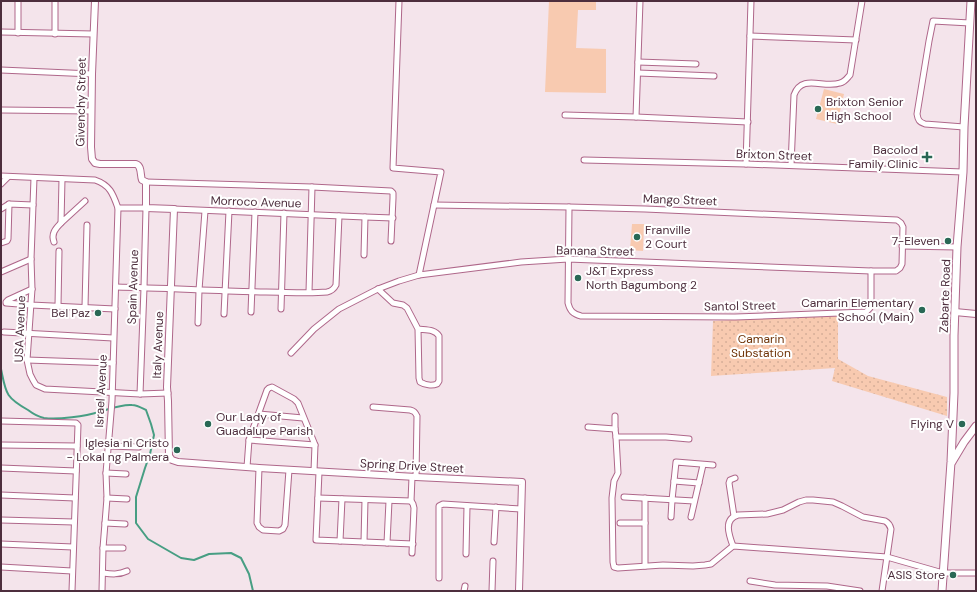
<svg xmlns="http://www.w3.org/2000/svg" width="977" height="592" font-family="'DM Sans',sans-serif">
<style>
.grass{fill:#f8cab0}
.park{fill:url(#park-dots)}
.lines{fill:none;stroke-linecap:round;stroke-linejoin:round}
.stream{stroke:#479e83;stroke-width:2}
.minor-casing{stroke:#af678a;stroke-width:7}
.tertiary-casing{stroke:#af678a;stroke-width:8}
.secondary-casing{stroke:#af678a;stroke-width:9}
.minor{stroke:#fff;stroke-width:5}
.tertiary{stroke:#fff;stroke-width:6}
.secondary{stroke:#fff;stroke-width:7}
.poi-dot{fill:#296855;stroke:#fff;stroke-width:1.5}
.labels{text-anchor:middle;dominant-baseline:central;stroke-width:4;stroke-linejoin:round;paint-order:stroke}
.street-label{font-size:12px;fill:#4d2e3d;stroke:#fff}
.poi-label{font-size:12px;fill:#4d2e3d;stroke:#fff;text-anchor:end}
.park-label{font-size:12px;fill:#6f3307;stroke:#fff}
</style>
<defs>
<pattern id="park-dots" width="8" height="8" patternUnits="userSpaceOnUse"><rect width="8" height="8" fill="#f8cab0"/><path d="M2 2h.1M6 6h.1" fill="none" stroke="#d6ae98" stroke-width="1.8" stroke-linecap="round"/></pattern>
</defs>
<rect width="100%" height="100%" fill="#f4e4eb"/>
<g class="grass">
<path d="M 549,1 L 596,1 L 596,10 L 578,10 L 576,48 L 606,49 L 606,93 L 545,92 Z"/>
<path d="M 824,89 L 844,94 L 837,124 L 816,119 Z"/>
<path d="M 632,224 L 644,224 L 643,251 L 630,250 Z"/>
</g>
<path class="park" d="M 838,314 L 838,359 L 868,376 L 947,397 L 947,416 L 832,381 L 835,368 L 711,376 L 713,321 Z"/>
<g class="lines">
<path class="stream" d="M 1,369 C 6,393 5,397 28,410 C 32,413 39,417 44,418 C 58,420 86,416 99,412 C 110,409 121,404 132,405 C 137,405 142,408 146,410 L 151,424 L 154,435 L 150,454 L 145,468 L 136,497 L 136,523 L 148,539 L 181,558 L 194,560 L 209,554 L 231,553 L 241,558 L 249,574 L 253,591"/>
<defs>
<g id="minor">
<path d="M 399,1 L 393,168 L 441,172 L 419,275"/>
<path d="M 1,32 L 93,34"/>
<path d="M 18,33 L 18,1"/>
<path d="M 55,34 L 55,1"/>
<path d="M 750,36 L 856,40"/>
<path d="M 638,62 L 696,64"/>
<path d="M 1,70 L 92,74"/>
<path d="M 638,73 L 714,76"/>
<path d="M 1,110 L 91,111"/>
<path d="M 565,115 L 636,117 L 748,122"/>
<path d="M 636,117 L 640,1"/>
<path d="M 964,127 L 925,124 C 919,122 918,120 917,114 L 929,41 L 933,21 L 970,23"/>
<path d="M 584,160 L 746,164 L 963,172"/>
<path d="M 746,164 L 751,1"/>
<path d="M 791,165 L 794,95 C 802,73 824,89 840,83 C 845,82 847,78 850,75 L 862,1"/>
<path d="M 1,176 L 95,180 C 110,185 113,194 118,208 L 112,401 L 106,473 L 107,498 L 103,548 L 102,591"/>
<path d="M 34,178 L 31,259 L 32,289 L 27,360 L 30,374 L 33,380 L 36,385 L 45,389 L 140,394 L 168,393"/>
<path d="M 62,179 L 61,223 L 85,201"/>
<path d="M 146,182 L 312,187 L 391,191 L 393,193 L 393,198 L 391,241"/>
<path d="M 1,184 L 8,177"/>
<path d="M 569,207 L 568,303 C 570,311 573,314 581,316 L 735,317 L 866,312 L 870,308 L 871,305 L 871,271"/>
<path d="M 118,208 L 146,208 L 144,288 L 140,394"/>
<path d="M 1,209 L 9,204 L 33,205"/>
<path d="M 174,209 L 365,217 L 393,218"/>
<path d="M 54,242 C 51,234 55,229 61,223"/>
<path d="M 1,243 L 7,241 L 8,239 L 9,204"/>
<path d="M 902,246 L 957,247"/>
<path d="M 364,255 L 365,217"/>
<path d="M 1,272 L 31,259"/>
<path d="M 116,287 C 166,288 216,291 266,292 C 285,292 308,294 327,292 C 332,291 334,289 336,285 L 339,216"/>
<path d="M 32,289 L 8,300 L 6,302 L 6,303 L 31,305 L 115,309"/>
<path d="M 378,289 L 393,303 L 403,305 L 407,308 L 418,329 L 419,378 L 420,382 C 425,385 432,386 437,384 L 439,381 L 439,336 C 435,329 426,330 418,329"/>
<path d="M 309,292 L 312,187"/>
<path d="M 58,306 L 59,251"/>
<path d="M 85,307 L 87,225"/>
<path d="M 281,309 L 284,213"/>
<path d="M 251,312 L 255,212"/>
<path d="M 224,314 L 229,211"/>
<path d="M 198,323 L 199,290 L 205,211"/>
<path d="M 4,332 L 113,338"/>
<path d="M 291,353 L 314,329 L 339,309 L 378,289 L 399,281 L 419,275 L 521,262 L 568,259 L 871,271 L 896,271 L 900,268 L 902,264 L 903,227 L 901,223 L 897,220 L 645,209 L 569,207 L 434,205"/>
<path d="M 27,360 L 113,363"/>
<path d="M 373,407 L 410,410 C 414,411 415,412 417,416 L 416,477"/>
<path d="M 259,414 L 303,418"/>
<path d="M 615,416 L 615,429 L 616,437 L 618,473 L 614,481 L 612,498 L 613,562 L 614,567 L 618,568 L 663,565 L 693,566 L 705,565 L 711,564 L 733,546 L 887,557 L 943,573 L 976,573"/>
<path d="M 1,421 L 76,423 L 78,425 L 72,591"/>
<path d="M 588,427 L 615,429"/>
<path d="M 616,437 L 666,437 L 689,439"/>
<path d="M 249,440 L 315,445"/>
<path d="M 1,445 L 77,446"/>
<path d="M 108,446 L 139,447"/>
<path d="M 247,467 L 249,440 L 267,390 L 269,388 L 272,387 L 294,399 L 298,403 L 315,445 L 314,471"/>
<path d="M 1,468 L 76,471"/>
<path d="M 259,468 L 257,523 L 259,527 L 263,530 L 279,531 L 283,529 L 285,525 L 289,470"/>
<path d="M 319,472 L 316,540 L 413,544"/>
<path d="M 106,473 L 126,474"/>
<path d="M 412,477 L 411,501 L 413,504 L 414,508 L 412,553"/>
<path d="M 674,481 L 699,483"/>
<path d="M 1,495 L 75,498"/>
<path d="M 624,497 L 694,501"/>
<path d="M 107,498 L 127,499"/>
<path d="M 318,498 L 411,501"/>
<path d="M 645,498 L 645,566"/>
<path d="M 734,516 L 729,483 L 730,480 L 735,478"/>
<path d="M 671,517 L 672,500 L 676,462 L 713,465"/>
<path d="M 691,517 L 703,465"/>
<path d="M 1,520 L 74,522"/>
<path d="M 105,523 L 125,524"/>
<path d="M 620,523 L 645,523"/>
<path d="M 340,541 L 342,499"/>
<path d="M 364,542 L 365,500"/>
<path d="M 494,542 L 496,507"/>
<path d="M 387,543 L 389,501"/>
<path d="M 1,544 L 73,547"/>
<path d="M 733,546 C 729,535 723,519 738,515 L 767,514 L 783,510 L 799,502 L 806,500 L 813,500 L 833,502 L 842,506 L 863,517 L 885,521 C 889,523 890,525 891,529 L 882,591"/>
<path d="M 103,548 L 123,548"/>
<path d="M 466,554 L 467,506"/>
<path d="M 1,567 L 72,571"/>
<path d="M 103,573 C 111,574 119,575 127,571"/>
<path d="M 439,578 L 439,506 L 443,504 L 521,509"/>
<path d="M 750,581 L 775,585 L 827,586 L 860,591"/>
<path d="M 464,591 L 465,586"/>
<path d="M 492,591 L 493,561"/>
</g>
<g id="tertiary">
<path d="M 95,1 L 92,74 L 91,147 L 92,159 L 95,163 L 100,164 L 136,164 C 142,166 140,175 142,180 L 146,182 L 146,208 L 174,209 L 167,387 L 168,401 L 169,456 L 172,460 L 178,462 L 192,463 L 259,468 L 416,477 L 522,482 L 519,591"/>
<path d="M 955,312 L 976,314"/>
</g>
<g id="secondary">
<path d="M 952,462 L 964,442 L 976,426"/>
<path d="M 942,591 L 951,462 L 954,393 L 954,336 L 957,247 L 963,172 L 964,127 L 971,1"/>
</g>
</defs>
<use href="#minor" class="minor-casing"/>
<use href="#tertiary" class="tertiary-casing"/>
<use href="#secondary" class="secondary-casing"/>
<use href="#minor" class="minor"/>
<use href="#tertiary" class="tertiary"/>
<use href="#secondary" class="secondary"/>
</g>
<g class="poi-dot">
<circle cx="818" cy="109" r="4"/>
<path d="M925 151h4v4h4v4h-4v4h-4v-4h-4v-4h4z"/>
<circle cx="637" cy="237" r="4"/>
<circle cx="948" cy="241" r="4"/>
<circle cx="578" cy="278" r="4"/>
<circle cx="922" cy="310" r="4"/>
<circle cx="98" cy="313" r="4"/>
<circle cx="208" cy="424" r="4"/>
<circle cx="962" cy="424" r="4"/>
<circle cx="177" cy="450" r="4"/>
<circle cx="953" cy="575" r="4"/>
</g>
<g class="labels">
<g class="street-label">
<text transform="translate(81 102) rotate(-89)">Givenchy Street</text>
<text transform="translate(774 155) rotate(2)">Brixton Street</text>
<text transform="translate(680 200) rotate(2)">Mango Street</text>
<text transform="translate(256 202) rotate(2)">Morroco Avenue</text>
<text transform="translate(595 251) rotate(1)">Banana Street</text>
<text transform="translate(133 287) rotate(-88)">Spain Avenue</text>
<text transform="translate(945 296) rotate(-88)">Zabarte Road</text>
<text transform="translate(740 306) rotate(-1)">Santol Street</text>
<text transform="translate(20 329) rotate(-88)">USA Avenue</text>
<text transform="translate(158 345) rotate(-88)">Italy Avenue</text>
<text transform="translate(101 391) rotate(-87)">Israel Avenue</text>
<text transform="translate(412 466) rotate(3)">Spring Drive Street</text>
</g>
<g class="poi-label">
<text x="826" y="102" text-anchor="start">Brixton Senior<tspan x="826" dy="14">High School</tspan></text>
<text x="918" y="150">Bacolod<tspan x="918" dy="14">Family Clinic</tspan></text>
<text x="645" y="230" text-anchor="start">Franville<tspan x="645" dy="14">2 Court</tspan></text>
<text x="940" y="241">7-Eleven</text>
<text x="586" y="271" text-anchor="start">J&amp;T Express<tspan x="586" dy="14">North Bagumbong 2</tspan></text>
<text x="914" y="303">Camarin Elementary<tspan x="914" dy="14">School (Main)</tspan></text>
<text x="90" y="313">Bel Paz</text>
<text x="216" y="417" text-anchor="start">Our Lady of<tspan x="216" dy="14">Guadalupe Parish</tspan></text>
<text x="954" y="424">Flying V</text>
<text x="169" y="443">Iglesia ni Cristo<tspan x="169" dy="14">- Lokal ng Palmera</tspan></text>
<text x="945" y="575">ASIS Store</text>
</g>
<g class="park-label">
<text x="761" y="339">Camarin<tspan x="761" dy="14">Substation</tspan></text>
</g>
</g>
<rect width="977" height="592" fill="none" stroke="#4d2e3d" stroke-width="4"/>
</svg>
